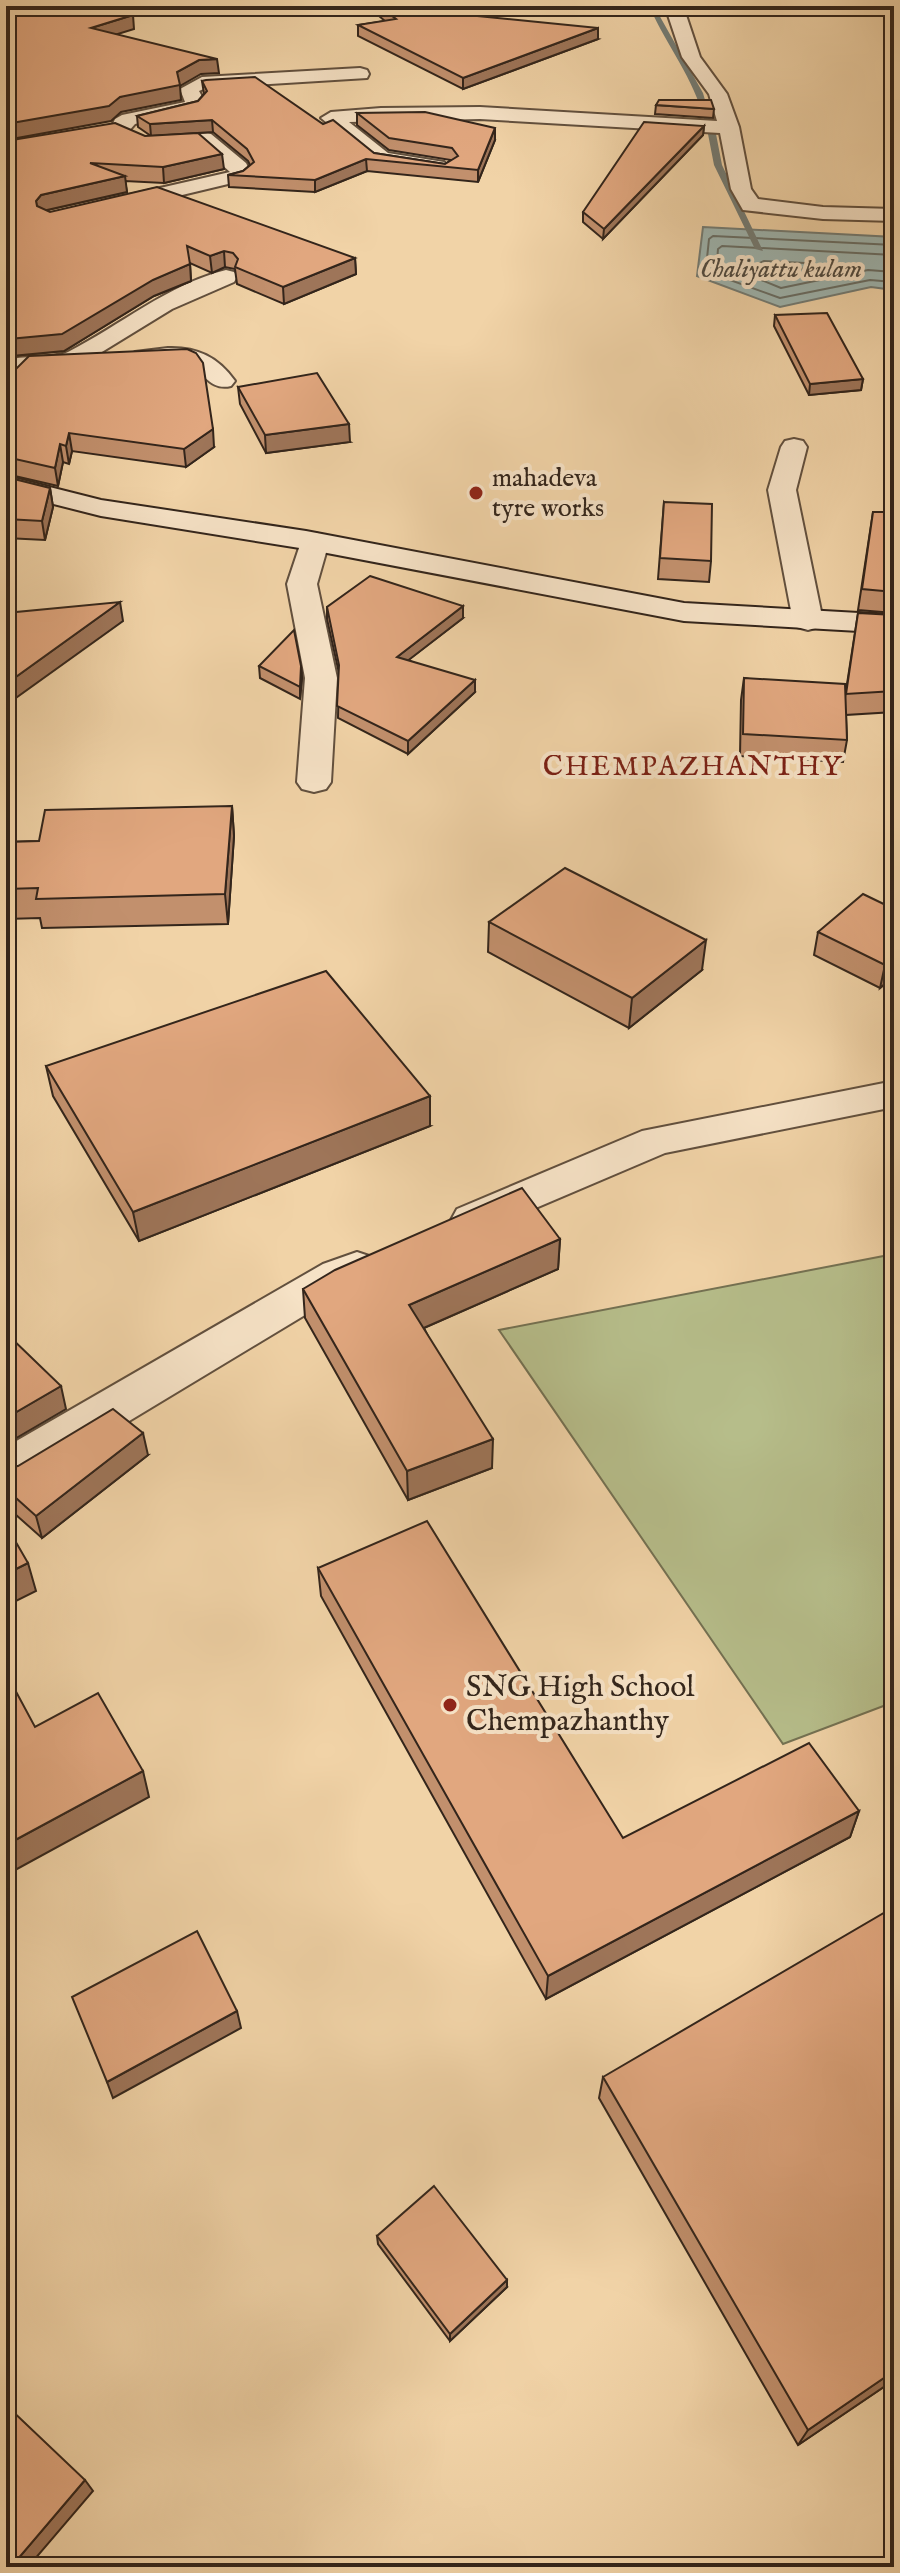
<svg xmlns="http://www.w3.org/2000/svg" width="900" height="2573" font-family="'IM FELL English',serif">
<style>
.green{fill:#b6bd8a;stroke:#747152;stroke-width:2}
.water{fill:#9eb6b1;stroke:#737c75;stroke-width:2}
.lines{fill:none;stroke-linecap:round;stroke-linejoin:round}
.shore{stroke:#686e66;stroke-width:2}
.stream{fill:#737c75;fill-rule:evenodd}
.minor-casing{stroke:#62503e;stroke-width:4}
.secondary-casing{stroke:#33251b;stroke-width:4}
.minor{fill:#f6e2c6;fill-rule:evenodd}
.secondary{fill:#f6e2c6;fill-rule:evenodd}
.wall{fill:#c2906d;stroke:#33251b;stroke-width:2}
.shaded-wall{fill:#9e7559;stroke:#33251b;stroke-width:2}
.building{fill:#e1a77f;stroke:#33251b;stroke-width:2}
.poi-dot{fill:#8f2418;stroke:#f6e2c6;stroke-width:3}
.labels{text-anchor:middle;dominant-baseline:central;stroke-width:8;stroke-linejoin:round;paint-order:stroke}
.far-water-label{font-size:26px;font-style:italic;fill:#4e4940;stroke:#f6e2c6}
.far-poi-label{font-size:26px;fill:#33251b;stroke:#f6e2c6;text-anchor:start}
.far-quarter-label{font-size:28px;letter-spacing:2px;fill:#7a1f14;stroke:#f6e2c6}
.poi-label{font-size:30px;fill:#33251b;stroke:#f6e2c6;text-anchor:start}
</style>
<rect width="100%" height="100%" fill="#f1d3a7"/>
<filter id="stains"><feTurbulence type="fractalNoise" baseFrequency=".0025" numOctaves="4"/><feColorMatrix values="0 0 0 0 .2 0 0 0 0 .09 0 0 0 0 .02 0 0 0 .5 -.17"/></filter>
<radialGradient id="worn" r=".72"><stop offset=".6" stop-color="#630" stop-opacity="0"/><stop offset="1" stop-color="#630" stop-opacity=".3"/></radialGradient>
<path class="green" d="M 894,1254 L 894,1702 L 783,1744 L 499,1330 Z"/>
<path class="water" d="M 703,227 L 894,237 L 894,290 L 871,287 L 780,307 L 697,276 Z"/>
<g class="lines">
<g class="shore">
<path d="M 894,245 L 713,236 L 709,239 L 706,268 L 708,272 L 780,298 L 870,280 L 894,282"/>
<path d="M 894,255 L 722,246 L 718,249 L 717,262 L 781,288 L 868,270 L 894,272"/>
<path d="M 764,261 L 805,263 L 808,267 L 782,275 L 761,268 L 760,263 Z"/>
</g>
<g class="stream">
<path d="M 654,6 L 703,93 L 711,121 L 704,119 C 694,79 667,46 650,8 Z"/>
<path d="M 712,132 L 716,134 L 722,165 L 763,251 L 755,249 L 714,165 L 708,134 Z"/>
</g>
<defs>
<g id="minor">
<path d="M 665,6 L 683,6 L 700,57 L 727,94 L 739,127 L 751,189 L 758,199 L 823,207 L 894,209 L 894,221 L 823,219 L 743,210 L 731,189 L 720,133 L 480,119 L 349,122 L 388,153 L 444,162 L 447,166 L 437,172 L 375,162 L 321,118 L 331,112 L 381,108 L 480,107 L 717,121 L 709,94 L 682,57 Z"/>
<path d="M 360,68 L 367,70 L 369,74 L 367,78 L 206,88 L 199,91 L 205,102 L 198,110 L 135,124 L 128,132 L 121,134 L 111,128 L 115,119 L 122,115 L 185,102 L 180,89 L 202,77 Z"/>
<path d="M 204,132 L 211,134 L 246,163 L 252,175 L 249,179 L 111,212 L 103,211 L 100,206 L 103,201 L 230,172 L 200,145 L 169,151 L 159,145 L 162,141 Z"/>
<path d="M 226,270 L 234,272 L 237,277 L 234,282 L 172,309 L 79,366 L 22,371 L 13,369 L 10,364 L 13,359 C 30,355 53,359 68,352 C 121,325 167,285 226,270 Z"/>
<path d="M 168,348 C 197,347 218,357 235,381 L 231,386 C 211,391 204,373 188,364 L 135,362 L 132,357 L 135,352 Z"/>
<path d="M 794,439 L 803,441 L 807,447 L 796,490 L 823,621 L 819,627 L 808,630 L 797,627 L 793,621 L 768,490 L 781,447 L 785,441 Z"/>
<path d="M 315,533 L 325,536 L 329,542 L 317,584 L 337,678 L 331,782 L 326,789 L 314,792 L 302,789 L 297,782 L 305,678 L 287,584 L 301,542 L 305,536 Z"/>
<path d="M 894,1081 L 894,1107 L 665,1153 L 472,1235 L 457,1231 L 451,1220 L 457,1209 L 642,1131 Z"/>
<path d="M 357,1252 L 372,1257 L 379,1268 L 372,1279 L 353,1286 L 23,1485 L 6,1490 L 6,1447 L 323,1264 Z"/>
</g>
<path id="secondary" d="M 6,476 L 101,500 L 306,531 L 684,603 L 894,615 L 894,633 L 684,621 L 306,549 L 101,516 L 6,492 Z"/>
</defs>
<use href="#minor" class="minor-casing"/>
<use href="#secondary" class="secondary-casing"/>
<use href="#minor" class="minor"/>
<use href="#secondary" class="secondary"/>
</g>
<g class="wall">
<path d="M 367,6 L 498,6 L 471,15 L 598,39 L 463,89 L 358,36 L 358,25 L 385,21 Z"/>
<path d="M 202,81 L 323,124 L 374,153 L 445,164 L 451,160 L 389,150 L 357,125 L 357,113 L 495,140 L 478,182 L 367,171 L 315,192 L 229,187 L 228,175 L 243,171 L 250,165 L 248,161 L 213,132 L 151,136 L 138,127 L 137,116 L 198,101 L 204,94 Z"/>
<path d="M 656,105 L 714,109 L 713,118 L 655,114 Z"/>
<path d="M 704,126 L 703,135 L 603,239 L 583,222 L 583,212 Z"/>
<path d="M 6,141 L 224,169 L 164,183 L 125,181 L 127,192 L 47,210 L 50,212 L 355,258 L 356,274 L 284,304 L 237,284 L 235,269 L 225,267 L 212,273 L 190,263 L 191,281 L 154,296 L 64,351 L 12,356 L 6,363 Z"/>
<path d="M 775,315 L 863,379 L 861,390 L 809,395 L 774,326 Z"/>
<path d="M 6,373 L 214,447 L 186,467 L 72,451 L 69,464 L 63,462 L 58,486 L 6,474 Z"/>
<path d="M 238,387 L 350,442 L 266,453 L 240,404 Z"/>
<path d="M 6,477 L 50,488 L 53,507 L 45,540 L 6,538 Z"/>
<path d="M 664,502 L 711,561 L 709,582 L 658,579 Z"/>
<path d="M 873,512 L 894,512 L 894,613 L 858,610 Z"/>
<path d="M 327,607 L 463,618 L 408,660 L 475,692 L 408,754 L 338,718 L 339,673 L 327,619 Z"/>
<path d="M 858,613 L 894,615 L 894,712 L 846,715 L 847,740 L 843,762 L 740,756 L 741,700 L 744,678 L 845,697 Z"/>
<path d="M 259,666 L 301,666 L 302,678 L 300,699 L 260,678 Z"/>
<path d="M 232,806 L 234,836 L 228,924 L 42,928 L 40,918 L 6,919 L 6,842 L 39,841 Z"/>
<path d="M 894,909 L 894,976 L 880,988 L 814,955 L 818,932 Z"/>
<path d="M 489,922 L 702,970 L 629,1028 L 488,952 Z"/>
<path d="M 46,1066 L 430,1126 L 139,1241 L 53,1096 Z"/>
<path d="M 560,1239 L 558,1269 L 424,1328 L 492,1468 L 408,1500 L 305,1318 L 303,1289 Z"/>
<path d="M 148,1455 L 42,1538 L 6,1506 L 6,1468 Z"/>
<path d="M 318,1568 L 623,1838 L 859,1811 L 850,1837 L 546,1999 L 321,1596 Z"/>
<path d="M 603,2077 L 894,2380 L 798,2445 L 599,2098 Z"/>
<path d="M 377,2236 L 507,2287 L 450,2341 L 378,2244 Z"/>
</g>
<g class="shaded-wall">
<path d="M 468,6 L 498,6 L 447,23 L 447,13 Z"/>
<path d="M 133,15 L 134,29 L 92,42 L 91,28 Z"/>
<path d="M 598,28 L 598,39 L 463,89 L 463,78 Z"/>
<path d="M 217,59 L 219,73 L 201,74 L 180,86 L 181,100 L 121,112 L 111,121 L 6,140 L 6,124 L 120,97 L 177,72 L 199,60 Z"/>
<path d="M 212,120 L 213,132 L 151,136 L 150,124 Z"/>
<path d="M 704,126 L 703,135 L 603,239 L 604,229 Z"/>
<path d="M 495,128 L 495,140 L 478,182 L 478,170 Z"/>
<path d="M 222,154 L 224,169 L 164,183 L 163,167 Z"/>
<path d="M 366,159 L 367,171 L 315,192 L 315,180 Z"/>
<path d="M 125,176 L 127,192 L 43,211 L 38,217 L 36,201 L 41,195 Z"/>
<path d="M 224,251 L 225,267 L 212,273 L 210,256 Z"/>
<path d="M 355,258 L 356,274 L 284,304 L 283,287 Z"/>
<path d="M 190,264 L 191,281 L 154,296 L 64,351 L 12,356 L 6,363 L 6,342 L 9,339 Z"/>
<path d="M 863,379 L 861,390 L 809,395 L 810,384 Z"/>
<path d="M 349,424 L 350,442 L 266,453 L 265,435 Z"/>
<path d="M 213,429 L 214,447 L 186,467 L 184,449 Z"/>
<path d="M 69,433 L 72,451 L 69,464 L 66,446 Z"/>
<path d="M 60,444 L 63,462 L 58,486 L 55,468 Z"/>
<path d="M 50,488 L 53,507 L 45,540 L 42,521 Z"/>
<path d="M 120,602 L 123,621 L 6,705 L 6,684 Z"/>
<path d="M 463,606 L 463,618 L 397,669 L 397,657 Z"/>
<path d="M 301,666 L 302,678 L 300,699 L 300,687 Z"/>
<path d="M 475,680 L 475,692 L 408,754 L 408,741 Z"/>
<path d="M 232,806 L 234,836 L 228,924 L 225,894 Z"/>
<path d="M 706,940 L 702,970 L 629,1028 L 632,998 Z"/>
<path d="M 894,957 L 894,976 L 880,988 L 885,965 Z"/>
<path d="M 430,1096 L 430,1126 L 139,1241 L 133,1212 Z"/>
<path d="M 560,1239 L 558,1269 L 410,1334 L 409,1305 Z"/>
<path d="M 61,1386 L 66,1409 L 6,1444 L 6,1418 Z"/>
<path d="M 143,1433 L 148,1455 L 42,1538 L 36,1516 Z"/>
<path d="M 493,1439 L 492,1468 L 408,1500 L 407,1471 Z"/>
<path d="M 28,1563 L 36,1591 L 6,1606 L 6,1574 Z"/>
<path d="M 143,1771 L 149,1797 L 6,1875 L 6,1845 Z"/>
<path d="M 859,1811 L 850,1837 L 546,1999 L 548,1976 Z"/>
<path d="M 237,2011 L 241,2028 L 113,2098 L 107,2082 Z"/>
<path d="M 507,2280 L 507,2287 L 450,2341 L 450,2334 Z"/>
<path d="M 894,2371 L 894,2380 L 798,2445 L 808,2430 Z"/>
<path d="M 85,2480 L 93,2491 L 28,2567 L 11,2567 Z"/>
</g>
<g class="building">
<path d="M 6,6 L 131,6 L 133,15 L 91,28 L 217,59 L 199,60 L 177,72 L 180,85 L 120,97 L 109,106 L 6,124 Z"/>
<path d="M 379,6 L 468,6 L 447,13 L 598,28 L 463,78 L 358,25 L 396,19 Z"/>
<path d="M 255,77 L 323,124 L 333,120 L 374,153 L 445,164 L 458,156 L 452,148 L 389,138 L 357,113 L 425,112 L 495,128 L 478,170 L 366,159 L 315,180 L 228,175 L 243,171 L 254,162 L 247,149 L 212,120 L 150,124 L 137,116 L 198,101 L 207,91 L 202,81 L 206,80 Z"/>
<path d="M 659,100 L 711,100 L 714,109 L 656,105 Z"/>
<path d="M 644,122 L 704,126 L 604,229 L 583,212 Z"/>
<path d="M 115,123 L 145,136 L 198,133 L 222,154 L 163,167 L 90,163 L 125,176 L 41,195 L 36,201 L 37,206 L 50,212 L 157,187 L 355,258 L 283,287 L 235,267 L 238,259 L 233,253 L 224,251 L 210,256 L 187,246 L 190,264 L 153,280 L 62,334 L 9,339 L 6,342 L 6,141 Z"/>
<path d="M 827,313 L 863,379 L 810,384 L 775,315 Z"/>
<path d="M 187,349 L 196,353 L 203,363 L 213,429 L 184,449 L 69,433 L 66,446 L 60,444 L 55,468 L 6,457 L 6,373 L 15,370 L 29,356 Z"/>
<path d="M 317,373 L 349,424 L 265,435 L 238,387 Z"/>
<path d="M 6,477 L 50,488 L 42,521 L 6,519 Z"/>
<path d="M 664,502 L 712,504 L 711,561 L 660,558 Z"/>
<path d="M 873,512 L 894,512 L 894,592 L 862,589 Z"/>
<path d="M 370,576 L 463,606 L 397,657 L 475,680 L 408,741 L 337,706 L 339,665 L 327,607 Z"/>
<path d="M 120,602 L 6,684 L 6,613 Z"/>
<path d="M 858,613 L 894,615 L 894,691 L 846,694 Z"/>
<path d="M 294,630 L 301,666 L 300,687 L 259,666 Z"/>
<path d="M 744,678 L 845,684 L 847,740 L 743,734 Z"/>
<path d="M 232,806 L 225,894 L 36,899 L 38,888 L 6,889 L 6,842 L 39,841 L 45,810 Z"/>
<path d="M 565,868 L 706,940 L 632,998 L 489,922 Z"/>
<path d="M 863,894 L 894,909 L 894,957 L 885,965 L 818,932 Z"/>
<path d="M 326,971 L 430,1096 L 133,1212 L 46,1066 Z"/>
<path d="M 522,1188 L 560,1239 L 409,1305 L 493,1439 L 407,1471 L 303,1289 L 335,1270 Z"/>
<path d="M 6,1333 L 61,1386 L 6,1418 Z"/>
<path d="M 113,1409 L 143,1433 L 36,1516 L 6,1489 L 6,1468 L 18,1466 Z"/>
<path d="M 427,1521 L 623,1838 L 809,1743 L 859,1811 L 548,1976 L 318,1568 Z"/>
<path d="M 6,1525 L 28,1563 L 6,1574 Z"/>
<path d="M 6,1673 L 35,1727 L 98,1693 L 143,1771 L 6,1845 Z"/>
<path d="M 894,1907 L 894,2371 L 808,2430 L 603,2077 Z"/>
<path d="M 197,1931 L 237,2011 L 107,2082 L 72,1997 Z"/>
<path d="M 434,2186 L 507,2280 L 450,2334 L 377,2236 Z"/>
<path d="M 6,2405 L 85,2480 L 11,2567 L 6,2567 Z"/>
</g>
<g class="poi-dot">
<circle cx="476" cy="493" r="8"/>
<circle cx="450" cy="1705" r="8"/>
</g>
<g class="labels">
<g class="far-water-label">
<text x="781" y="269">Chaliyattu kulam</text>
</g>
<g class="far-poi-label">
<text x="492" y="478">mahadeva<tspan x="492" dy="30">tyre works</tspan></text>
</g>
<g class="far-quarter-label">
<text x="693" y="767">CHEMPAZHANTHY</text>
</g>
<g class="poi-label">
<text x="466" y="1688">SNG High School<tspan x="466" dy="34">Chempazhanthy</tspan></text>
</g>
</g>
<rect width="900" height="2573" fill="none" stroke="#f1d3a7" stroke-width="32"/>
<rect x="8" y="8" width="884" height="2557" fill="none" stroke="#33251b" stroke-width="4"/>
<rect x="16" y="16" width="868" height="2541" fill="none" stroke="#33251b" stroke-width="2"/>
<rect width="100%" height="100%" filter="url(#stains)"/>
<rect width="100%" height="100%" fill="url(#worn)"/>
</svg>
